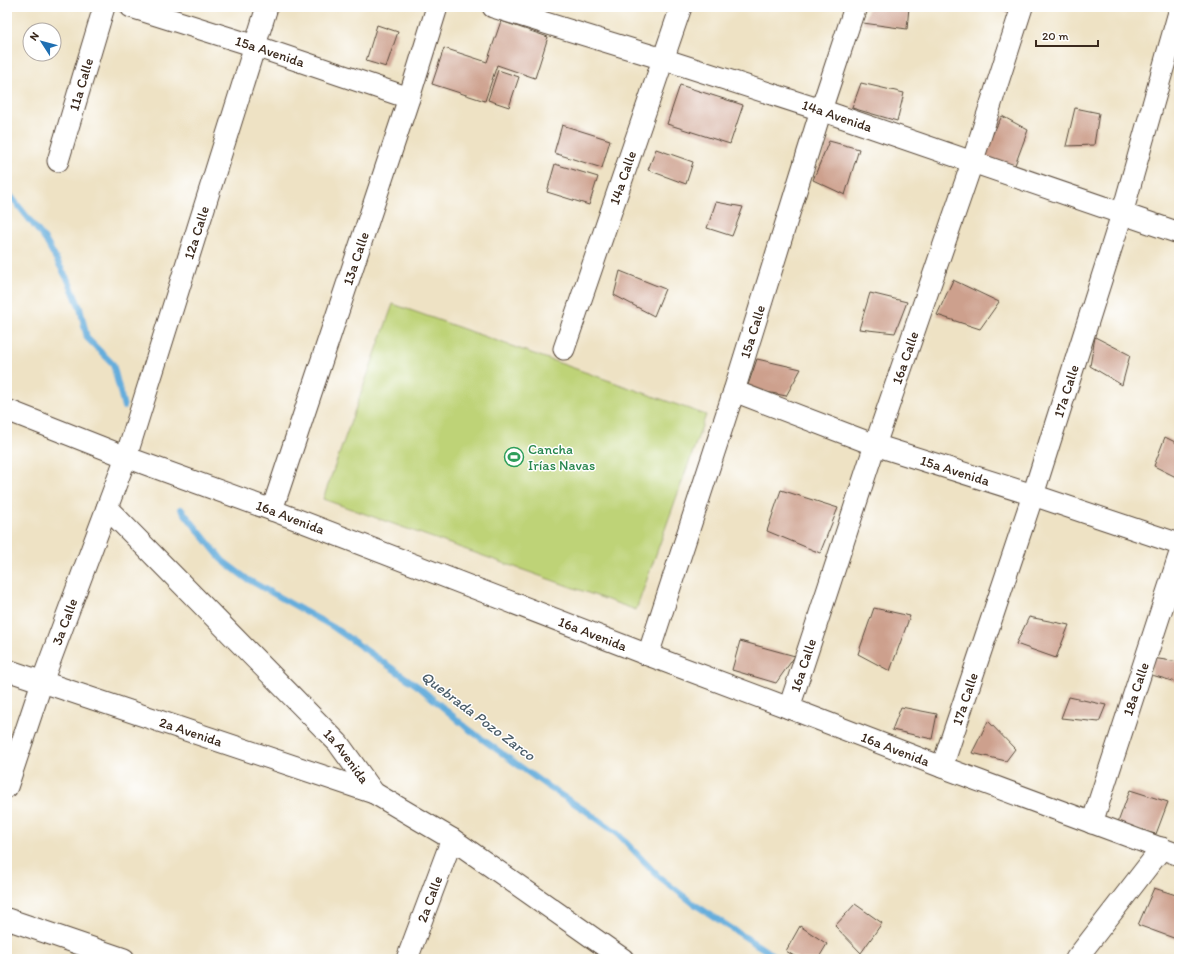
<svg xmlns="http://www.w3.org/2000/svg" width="1186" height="966" font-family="Itim,sans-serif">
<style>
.green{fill:#bed377;stroke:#7c7e4a}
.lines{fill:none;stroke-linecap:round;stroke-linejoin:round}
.stream{stroke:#65addc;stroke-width:6}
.building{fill:#cda08d}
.minor-casing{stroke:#564637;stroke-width:23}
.minor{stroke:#fff;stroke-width:21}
.labels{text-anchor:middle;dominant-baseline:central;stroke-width:3;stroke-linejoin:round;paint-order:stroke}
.street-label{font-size:14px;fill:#3b2a1e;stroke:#fff}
.leisure-label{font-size:14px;fill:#27864d;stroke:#fff;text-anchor:start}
.water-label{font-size:15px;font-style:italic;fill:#4c5e6a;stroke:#fff}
</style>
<rect width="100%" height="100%" fill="#fff"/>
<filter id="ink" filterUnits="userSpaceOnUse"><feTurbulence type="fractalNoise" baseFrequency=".025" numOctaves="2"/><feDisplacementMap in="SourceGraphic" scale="8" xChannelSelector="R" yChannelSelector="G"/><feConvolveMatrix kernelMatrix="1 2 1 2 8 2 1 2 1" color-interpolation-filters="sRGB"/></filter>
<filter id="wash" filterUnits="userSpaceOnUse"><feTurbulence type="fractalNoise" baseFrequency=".012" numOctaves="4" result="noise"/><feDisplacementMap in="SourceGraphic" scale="16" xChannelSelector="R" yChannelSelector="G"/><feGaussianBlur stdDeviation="0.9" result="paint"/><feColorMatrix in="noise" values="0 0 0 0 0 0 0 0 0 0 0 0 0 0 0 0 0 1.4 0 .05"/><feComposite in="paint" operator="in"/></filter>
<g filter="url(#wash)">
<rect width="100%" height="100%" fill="#eee2c4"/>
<path class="green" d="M 393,304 L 706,415 L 636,610 L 323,499 Z"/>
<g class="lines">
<g class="stream">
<path d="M 7,191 L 46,241 L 69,282 L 80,308 L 87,338 L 113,364 L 124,407"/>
<path d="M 181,509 L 223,561 L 247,579 L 333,627 L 419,687 L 467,728 L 547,786 L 586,811 L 618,834 L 658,876 L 694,904 L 779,959"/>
</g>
</g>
<g id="blocks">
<g class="building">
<path d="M 869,7 L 909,7 L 907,29 L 863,23 Z"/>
<path d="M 992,7 L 1010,7 L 1008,13 Z"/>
<path d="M 501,21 L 548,37 L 535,78 L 497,65 L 485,101 L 432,84 L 444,48 L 487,62 Z"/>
<path d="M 377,25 L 398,32 L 386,67 L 366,61 Z"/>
<path d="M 498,70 L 519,77 L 509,107 L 488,100 Z"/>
<path d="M 861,83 L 904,93 L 897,121 L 852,108 Z"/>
<path d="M 680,85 L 743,105 L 730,144 L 667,124 Z"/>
<path d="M 1075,108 L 1099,113 L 1094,145 L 1066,146 Z"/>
<path d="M 1002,116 L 1028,130 L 1015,165 L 980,159 Z"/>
<path d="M 562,125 L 610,140 L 602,168 L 554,153 Z"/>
<path d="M 829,141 L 859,149 L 845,195 L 813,180 Z"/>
<path d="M 656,149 L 693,162 L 686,184 L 648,170 Z"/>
<path d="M 555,164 L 598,177 L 589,205 L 547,192 Z"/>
<path d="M 716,202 L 743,207 L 732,236 L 707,228 Z"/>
<path d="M 620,271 L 665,289 L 654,316 L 614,295 Z"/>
<path d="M 953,280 L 999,302 L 980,329 L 937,315 Z"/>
<path d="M 870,293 L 907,302 L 895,333 L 859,329 Z"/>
<path d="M 1095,337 L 1130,355 L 1122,385 L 1090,366 Z"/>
<path d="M 757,359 L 801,369 L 786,396 L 747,388 Z"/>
<path d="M 1165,437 L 1179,444 L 1179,470 L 1176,477 L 1154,466 Z"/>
<path d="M 781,490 L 838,508 L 820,553 L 767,531 Z"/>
<path d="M 874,608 L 910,616 L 890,671 L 858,654 Z"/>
<path d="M 1029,617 L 1069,625 L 1056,658 L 1016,644 Z"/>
<path d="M 740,641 L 795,656 L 776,683 L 732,670 Z"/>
<path d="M 1152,658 L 1179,662 L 1179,683 L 1152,675 Z"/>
<path d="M 1069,697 L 1106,705 L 1099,722 L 1061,718 Z"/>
<path d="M 901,707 L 937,714 L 932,739 L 892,730 Z"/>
<path d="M 988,721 L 1015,749 L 1006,761 L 972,753 Z"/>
<path d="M 1130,790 L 1168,802 L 1156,834 L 1117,825 Z"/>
<path d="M 1154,888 L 1179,896 L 1179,940 L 1138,925 Z"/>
<path d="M 855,904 L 882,923 L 861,953 L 835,926 Z"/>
<path d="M 800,926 L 827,944 L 818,959 L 799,959 L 786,951 Z"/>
</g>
</g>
</g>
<g filter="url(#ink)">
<use href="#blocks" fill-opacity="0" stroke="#564637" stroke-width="1"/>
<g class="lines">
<defs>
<g id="minor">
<path id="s1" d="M 131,7 L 255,46 L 409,98"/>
<path id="s2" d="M 493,7 L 663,59 L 821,110 L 1179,233"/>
<path id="s3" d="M 58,161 L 104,7"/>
<path id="s4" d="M 564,349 L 681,7"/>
<path id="s5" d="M 734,391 L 875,445 L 1033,495 L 1179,544"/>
<path id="s6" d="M 7,410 L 126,457 L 272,510 L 648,655 L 789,708 L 942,767 L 1179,855"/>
<path id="s7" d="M 107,508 L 338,743 L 374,793 L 452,839 L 623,959"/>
<path id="s8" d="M 272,510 L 409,98 L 437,7"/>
<path id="s9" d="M 648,655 L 734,391 L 821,110 L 855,7"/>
<path id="s10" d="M 7,670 L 374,793"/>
<path id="s11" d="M 789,708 L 875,445 L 972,163 L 1022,7"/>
<path id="s12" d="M 942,767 L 1033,495 L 1122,214 L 1179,12"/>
<path id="s13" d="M 7,787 L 42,682 L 126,457 L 267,7"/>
<path id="s14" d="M 1092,823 L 1179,556"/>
<path d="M 7,919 L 124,959"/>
<path id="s15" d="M 407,959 L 452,839"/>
<path d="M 1076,959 L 1162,848"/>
</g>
</defs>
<use href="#minor" class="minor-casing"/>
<use href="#minor" class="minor"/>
</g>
</g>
<defs>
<symbol id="stadium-ring" viewBox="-11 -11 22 22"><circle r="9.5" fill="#fff" stroke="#2e9e5b" stroke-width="1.5"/><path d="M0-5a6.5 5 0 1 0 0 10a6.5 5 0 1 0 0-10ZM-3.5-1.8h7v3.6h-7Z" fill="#2e9e5b"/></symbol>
</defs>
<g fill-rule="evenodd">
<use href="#stadium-ring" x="503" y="446" width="22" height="22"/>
</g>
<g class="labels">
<g class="street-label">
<text stroke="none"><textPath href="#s1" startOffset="146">15a Avenida</textPath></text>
<text stroke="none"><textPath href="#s3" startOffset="80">11a Calle</textPath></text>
<text stroke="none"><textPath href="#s2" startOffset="361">14a Avenida</textPath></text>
<text stroke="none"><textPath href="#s4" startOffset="181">14a Calle</textPath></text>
<text stroke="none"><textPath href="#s13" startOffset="586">12a Calle</textPath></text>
<text stroke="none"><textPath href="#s8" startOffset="265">13a Calle</textPath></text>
<text stroke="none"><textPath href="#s9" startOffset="340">15a Calle</textPath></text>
<text stroke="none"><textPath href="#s11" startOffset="369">16a Calle</textPath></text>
<text stroke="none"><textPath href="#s12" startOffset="396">17a Calle</textPath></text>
<text stroke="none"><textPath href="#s5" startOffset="235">15a Avenida</textPath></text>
<text stroke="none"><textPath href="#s6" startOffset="303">16a Avenida</textPath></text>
<text stroke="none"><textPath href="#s13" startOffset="175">3a Calle</textPath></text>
<text stroke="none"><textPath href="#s6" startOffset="627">16a Avenida</textPath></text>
<text stroke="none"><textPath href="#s11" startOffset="45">16a Calle</textPath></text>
<text stroke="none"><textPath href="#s14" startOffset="141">18a Calle</textPath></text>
<text stroke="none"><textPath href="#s12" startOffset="72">17a Calle</textPath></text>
<text stroke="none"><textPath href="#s10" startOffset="194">2a Avenida</textPath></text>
<text stroke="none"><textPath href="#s6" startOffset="951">16a Avenida</textPath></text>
<text stroke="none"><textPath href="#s7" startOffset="345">1a Avenida</textPath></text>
<text stroke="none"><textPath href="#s15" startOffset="64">2a Calle</textPath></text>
</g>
<g class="leisure-label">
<text x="528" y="449">Cancha<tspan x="528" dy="16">Irías Navas</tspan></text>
</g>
<g class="water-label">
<text transform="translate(478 716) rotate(37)">Quebrada Pozo Zarco</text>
</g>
</g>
<rect width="1186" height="966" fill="none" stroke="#fff" stroke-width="24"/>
<g transform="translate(42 42) rotate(306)"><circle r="19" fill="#ffffff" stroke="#b1aaa5"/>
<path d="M0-3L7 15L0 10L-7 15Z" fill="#1f6fb2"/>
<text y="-6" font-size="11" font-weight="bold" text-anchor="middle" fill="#3b2a1e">N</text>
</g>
<path d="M1036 40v6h62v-6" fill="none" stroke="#3b2a1e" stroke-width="2"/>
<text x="1042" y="40" font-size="12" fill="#3b2a1e" stroke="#ffffff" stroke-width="3" paint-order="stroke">20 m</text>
</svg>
